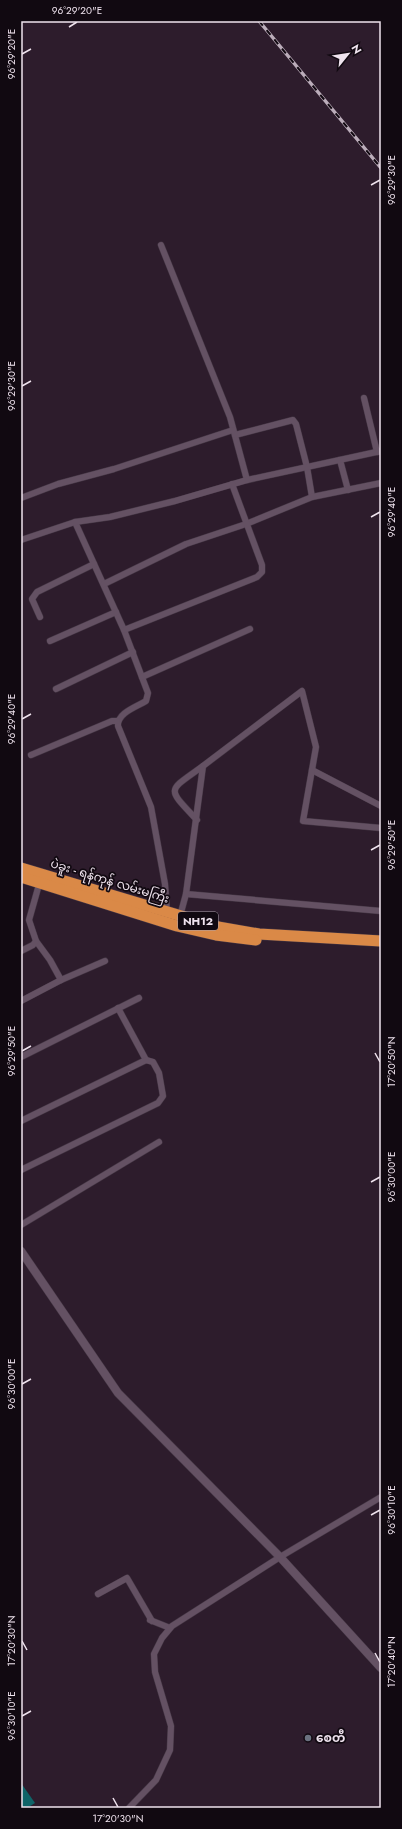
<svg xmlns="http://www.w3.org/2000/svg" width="402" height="1829" font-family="Jost,'Noto Sans Myanmar',sans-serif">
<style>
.water{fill:#0f6468}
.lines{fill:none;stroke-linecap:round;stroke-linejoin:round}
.minor-casing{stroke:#453745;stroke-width:7}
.tertiary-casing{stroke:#453745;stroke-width:9}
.trunk-casing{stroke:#453745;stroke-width:12}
.minor{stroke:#645163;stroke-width:6}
.tertiary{stroke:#645163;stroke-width:8}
.trunk{stroke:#da8947;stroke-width:11}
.rail-casing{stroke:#bbadba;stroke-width:3.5}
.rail{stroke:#110911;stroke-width:2;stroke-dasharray:6;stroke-linecap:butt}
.ticks{fill:none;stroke:#efe3ee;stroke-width:1.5}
.worship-dot{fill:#6b7280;stroke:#110911;stroke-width:1.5}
.labels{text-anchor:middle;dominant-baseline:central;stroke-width:3.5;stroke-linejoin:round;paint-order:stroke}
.shield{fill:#110911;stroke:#aca2ac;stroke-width:1}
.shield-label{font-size:11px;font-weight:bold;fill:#efe3ee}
.street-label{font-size:12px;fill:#efe3ee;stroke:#110911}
.poi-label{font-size:12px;font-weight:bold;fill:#efe3ee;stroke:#110911;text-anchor:start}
.neatline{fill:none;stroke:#efe3ee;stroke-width:1.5}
.ticks-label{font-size:10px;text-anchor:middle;fill:#efe3ee}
</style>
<rect width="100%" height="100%" fill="#2d1c2c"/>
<path class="water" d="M 21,1783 L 35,1803 L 27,1808 L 21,1808 Z"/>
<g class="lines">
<defs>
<g id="minor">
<path d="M 161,245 L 230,417 L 247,480"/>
<path d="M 364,398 L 377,452"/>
<path d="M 235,435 L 293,420 L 296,424 L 307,467 L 312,497"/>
<path d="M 340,460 L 348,490"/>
<path d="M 21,498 L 58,484 L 114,469 L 233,430"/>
<path d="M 75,522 L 124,630 L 148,693 L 146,701 C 136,707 117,713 118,726 L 151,807 L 165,884 L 167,913"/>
<path d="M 21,540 L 75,522 L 110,517 L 175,501 L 247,480 L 381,451"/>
<path d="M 104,584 L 186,544 L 246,524 L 312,497 L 381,483"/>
<path d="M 40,617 L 32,599 L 37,592 L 94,564"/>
<path d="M 124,630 L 257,577 L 262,572 L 262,565 L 232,484"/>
<path d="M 50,641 L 116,612"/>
<path d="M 142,677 L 250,629"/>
<path d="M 56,689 L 133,652"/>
<path d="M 31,755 L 112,721 L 117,721"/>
<path d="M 312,770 L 381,806"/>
<path d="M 197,820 C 166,787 167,792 203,766"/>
<path d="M 186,894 L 381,911"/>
<path d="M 180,916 L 186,894 L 203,766 L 302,691 L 316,747 L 303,821 L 381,828"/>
<path d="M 36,941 L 50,960 L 61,980"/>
<path d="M 21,951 L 33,945 L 36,941 L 29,920 L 40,881"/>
<path d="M 21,1001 L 61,980 L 105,961"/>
<path d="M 118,1008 L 146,1060"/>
<path d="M 21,1057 L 139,998"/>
<path d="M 21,1121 L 146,1060 L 153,1062 L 159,1073 L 163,1096 L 158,1103 L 21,1170"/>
<path d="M 21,1225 L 159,1142"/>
<path d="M 98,1594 L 127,1578 L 152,1621"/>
<path d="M 150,1620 L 170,1628"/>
<path d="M 129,1808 L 156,1780 L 170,1750 L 171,1726 L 155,1672 L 154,1654 L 162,1638 L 172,1626 L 280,1557 L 381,1497"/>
</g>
<path id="tertiary" d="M 21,1251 L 118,1393 L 280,1557 L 381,1668"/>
<g id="trunk">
<path d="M 21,868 L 218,927 L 259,934 L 381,941"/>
<path d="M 21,877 L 177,926 L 216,935 L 256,940"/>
</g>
</defs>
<use href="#minor" class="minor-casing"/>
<use href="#tertiary" class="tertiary-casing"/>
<use href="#trunk" class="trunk-casing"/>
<use href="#minor" class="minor"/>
<use href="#tertiary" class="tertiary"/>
<use href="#trunk" class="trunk"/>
<defs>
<path id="rail" d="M 259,21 L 381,168"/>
</defs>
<use href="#rail" class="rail-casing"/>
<use href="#rail" class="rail"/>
</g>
<path class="ticks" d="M 69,27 L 77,22M 22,54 L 31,49M 371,185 L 380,180M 22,386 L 31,381M 371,517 L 380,512M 22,719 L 31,714M 371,850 L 380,845M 22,1051 L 31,1046M 375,1053 L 380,1062M 371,1182 L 380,1177M 22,1384 L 31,1379M 371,1515 L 380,1510M 22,1641 L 27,1650M 375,1653 L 380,1662M 22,1716 L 31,1711M 113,1798 L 118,1807"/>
<circle class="worship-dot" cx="308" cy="1738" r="4"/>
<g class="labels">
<rect class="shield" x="178" y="912" width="40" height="18" rx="3"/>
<g class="shield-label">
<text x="198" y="921">NH12</text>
</g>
<g class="street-label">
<text transform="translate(110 881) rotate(17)">ပဲခူး - ရန်ကုန် လမ်းမကြီး</text>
</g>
<g class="poi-label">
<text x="316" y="1738">စေတီ</text>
</g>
</g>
<rect width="402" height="1829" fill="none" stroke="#110911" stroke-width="44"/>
<g transform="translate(348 54) rotate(60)" stroke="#110911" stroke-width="3" paint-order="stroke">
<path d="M0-3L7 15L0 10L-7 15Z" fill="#efe3ee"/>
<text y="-6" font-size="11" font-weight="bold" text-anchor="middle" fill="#efe3ee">N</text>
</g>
<rect x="22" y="22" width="358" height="1785" class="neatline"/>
<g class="ticks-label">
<text x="77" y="14">96°29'20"E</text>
<text transform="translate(11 54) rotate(-90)" y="4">96°29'20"E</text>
<text transform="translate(391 180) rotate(-90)" y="4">96°29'30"E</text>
<text transform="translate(11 386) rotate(-90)" y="4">96°29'30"E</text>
<text transform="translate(391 512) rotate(-90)" y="4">96°29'40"E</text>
<text transform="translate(11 719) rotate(-90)" y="4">96°29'40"E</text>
<text transform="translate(391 845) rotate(-90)" y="4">96°29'50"E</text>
<text transform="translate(11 1051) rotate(-90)" y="4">96°29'50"E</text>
<text transform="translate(391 1062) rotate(-90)" y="4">17°20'50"N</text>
<text transform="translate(391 1177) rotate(-90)" y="4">96°30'00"E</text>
<text transform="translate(11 1384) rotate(-90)" y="4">96°30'00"E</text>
<text transform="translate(391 1510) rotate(-90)" y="4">96°30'10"E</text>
<text transform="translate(11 1641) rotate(-90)" y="4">17°20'30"N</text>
<text transform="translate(391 1662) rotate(-90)" y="4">17°20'40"N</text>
<text transform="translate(11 1716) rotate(-90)" y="4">96°30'10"E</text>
<text x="118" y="1822">17°20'30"N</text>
</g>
</svg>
